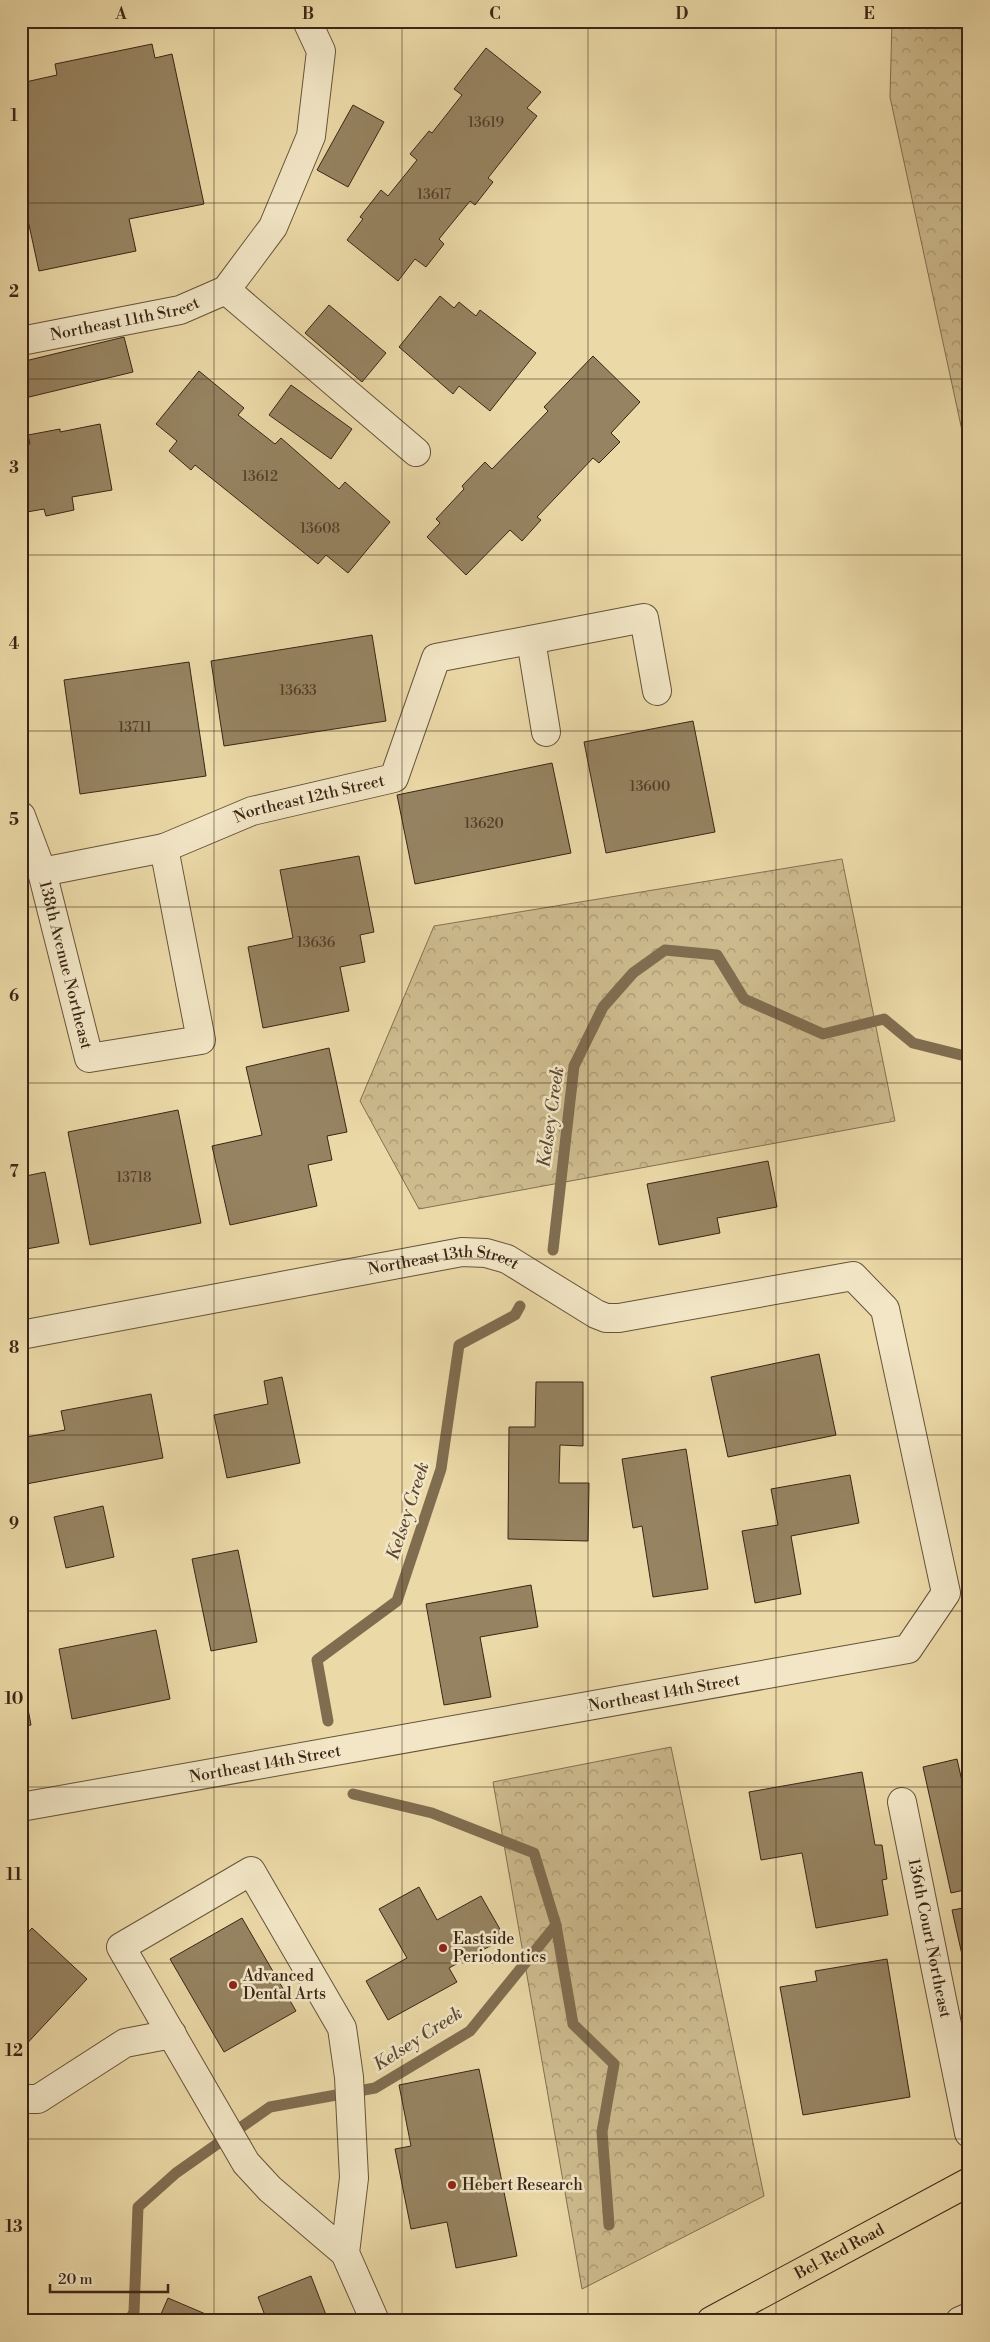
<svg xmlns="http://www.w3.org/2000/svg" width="990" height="2342" font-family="'Libre Bodoni',serif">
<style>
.forest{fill:url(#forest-crowns);stroke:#847052}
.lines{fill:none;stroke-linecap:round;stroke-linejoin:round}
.stream{stroke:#806d50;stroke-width:11}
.building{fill:#968361;stroke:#3a2616}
.minor-casing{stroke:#66533a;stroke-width:30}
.major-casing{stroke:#3a2616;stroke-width:30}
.minor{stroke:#f2e6c6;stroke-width:28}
.major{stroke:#ebd9a7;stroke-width:28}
.grid{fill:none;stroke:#3a2616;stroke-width:1;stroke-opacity:0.55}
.poi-dot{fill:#8f2418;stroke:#f2e6c6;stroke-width:2}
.labels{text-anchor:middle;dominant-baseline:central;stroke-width:5;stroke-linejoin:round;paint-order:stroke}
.number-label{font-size:14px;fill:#513d29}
.street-label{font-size:16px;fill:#3a2616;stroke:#f2e6c6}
.poi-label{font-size:16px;fill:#3a2616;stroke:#f2e6c6;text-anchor:start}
.water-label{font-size:18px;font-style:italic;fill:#5d4933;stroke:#f2e6c6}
.neatline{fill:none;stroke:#3a2616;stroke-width:2}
.grid-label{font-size:16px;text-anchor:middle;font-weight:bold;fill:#3a2616}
</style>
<defs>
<pattern id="forest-crowns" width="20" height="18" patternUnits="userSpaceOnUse" patternTransform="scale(1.25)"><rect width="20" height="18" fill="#cdbb8e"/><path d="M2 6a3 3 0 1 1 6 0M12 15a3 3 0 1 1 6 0" fill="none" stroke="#a79873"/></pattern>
</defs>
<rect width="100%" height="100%" fill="#ebd9a7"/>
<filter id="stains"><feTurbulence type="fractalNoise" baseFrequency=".004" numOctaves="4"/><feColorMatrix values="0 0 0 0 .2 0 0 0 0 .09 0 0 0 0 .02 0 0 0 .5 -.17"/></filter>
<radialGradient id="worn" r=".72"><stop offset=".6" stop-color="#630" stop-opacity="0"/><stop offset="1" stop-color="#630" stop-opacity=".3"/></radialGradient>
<g class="forest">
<path d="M 892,21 L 969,21 L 969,463 L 890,97 Z"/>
<path d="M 842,859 L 895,1121 L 419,1209 L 360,1101 L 434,926 Z"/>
<path d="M 671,1747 L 764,2196 L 582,2289 L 493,1782 Z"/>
</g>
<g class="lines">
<g class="stream">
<path d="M 553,1250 L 574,1066 L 603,1007 L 633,973 L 665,950 L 717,955 L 744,999 L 823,1034 L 884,1019 L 913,1043 L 969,1057"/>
<path d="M 328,1721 L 317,1660 L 397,1601 L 441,1469 L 459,1345 L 515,1315 L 520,1306"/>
<path d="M 556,1925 L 573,2024 L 614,2064 L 602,2132 L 609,2225"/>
<path d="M 129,2321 L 134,2312 L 138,2207 L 176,2173 L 270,2107 L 375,2088 L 470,2031 L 556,1925 L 534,1853 L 432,1813 L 353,1794"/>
</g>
</g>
<g class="building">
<path d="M 152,44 L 155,58 L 172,54 L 204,204 L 129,219 L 136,251 L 39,271 L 21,188 L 21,83 L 57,75 L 55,64 Z"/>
<path d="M 486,48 L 541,92 L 527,108 L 537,116 L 488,178 L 493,182 L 475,205 L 470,201 L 439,239 L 444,244 L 426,267 L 415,259 L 398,281 L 347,240 L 363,219 L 360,217 L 381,190 L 388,196 L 417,160 L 410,154 L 429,131 L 432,133 L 462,95 L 454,89 Z"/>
<path d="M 353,105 L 384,122 L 348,187 L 317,170 Z"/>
<path d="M 440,296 L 454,308 L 459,302 L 476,316 L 480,310 L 536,353 L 490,411 L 459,386 L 453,394 L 399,347 Z"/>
<path d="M 329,305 L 386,353 L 362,382 L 305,333 Z"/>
<path d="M 124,337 L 133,372 L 25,398 L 21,385 L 21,362 Z"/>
<path d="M 593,356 L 640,402 L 611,433 L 620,442 L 599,463 L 593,458 L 537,517 L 541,520 L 522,541 L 510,530 L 466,575 L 427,537 L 440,523 L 436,519 L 464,489 L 462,486 L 485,462 L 492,469 L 548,411 L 544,407 Z"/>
<path d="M 199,371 L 244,408 L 238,415 L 275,444 L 281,438 L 339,489 L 345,482 L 390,522 L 348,573 L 326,555 L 318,564 L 195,465 L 191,470 L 169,451 L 177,441 L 156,424 Z"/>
<path d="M 291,385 L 352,429 L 331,459 L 269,415 Z"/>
<path d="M 100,424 L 112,490 L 72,497 L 74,510 L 46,516 L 44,509 L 21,513 L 21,445 L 30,444 L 28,435 L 60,429 L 60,432 Z"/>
<path d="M 372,635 L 386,721 L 224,746 L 211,661 Z"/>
<path d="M 189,662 L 206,776 L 80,794 L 64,680 Z"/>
<path d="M 693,721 L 715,832 L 606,853 L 584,742 Z"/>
<path d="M 552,763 L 571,853 L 415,884 L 397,795 Z"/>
<path d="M 359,856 L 374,932 L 360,935 L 365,962 L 340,967 L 349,1011 L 263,1028 L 248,947 L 293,938 L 280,870 Z"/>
<path d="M 329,1048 L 347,1132 L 327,1136 L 332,1160 L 308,1165 L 317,1206 L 230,1225 L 212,1146 L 262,1135 L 246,1067 Z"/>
<path d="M 178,1110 L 201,1223 L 90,1245 L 68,1132 Z"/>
<path d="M 768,1161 L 777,1207 L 717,1218 L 720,1233 L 659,1245 L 647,1184 Z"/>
<path d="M 45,1172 L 59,1243 L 21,1250 L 21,1177 Z"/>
<path d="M 819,1354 L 836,1435 L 728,1457 L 711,1377 Z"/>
<path d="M 282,1377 L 300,1463 L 227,1478 L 214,1415 L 268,1404 L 264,1381 Z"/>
<path d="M 536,1382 L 583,1382 L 583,1446 L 560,1445 L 559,1483 L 589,1483 L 588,1541 L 508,1539 L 509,1427 L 535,1427 Z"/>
<path d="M 151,1394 L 163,1458 L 21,1485 L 21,1438 L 65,1430 L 61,1411 Z"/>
<path d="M 686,1449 L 708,1589 L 653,1597 L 642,1526 L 633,1528 L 622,1459 Z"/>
<path d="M 850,1475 L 859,1523 L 791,1536 L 801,1594 L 755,1603 L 742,1531 L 778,1525 L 771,1489 Z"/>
<path d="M 103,1506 L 114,1557 L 66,1568 L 54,1517 Z"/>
<path d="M 238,1550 L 257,1642 L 211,1651 L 192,1559 Z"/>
<path d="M 531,1585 L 538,1627 L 480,1637 L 491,1697 L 444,1705 L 426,1604 Z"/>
<path d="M 156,1630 L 170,1699 L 72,1719 L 59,1649 Z"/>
<path d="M 21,1672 L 31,1725 L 21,1727 Z"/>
<path d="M 957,1759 L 969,1812 L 969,1889 L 951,1893 L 923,1767 Z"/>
<path d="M 862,1772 L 875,1845 L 882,1845 L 887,1879 L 882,1880 L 888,1915 L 816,1928 L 802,1853 L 761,1860 L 749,1792 Z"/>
<path d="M 419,1887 L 437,1920 L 481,1896 L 505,1938 L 449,1968 L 457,1982 L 388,2020 L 366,1981 L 407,1958 L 379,1909 Z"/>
<path d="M 969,1907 L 969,1986 L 952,1910 Z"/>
<path d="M 242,1918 L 296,2011 L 224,2052 L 170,1959 Z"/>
<path d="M 32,1928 L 87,1979 L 21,2050 L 21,1940 Z"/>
<path d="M 887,1959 L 910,2097 L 803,2115 L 780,1987 L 817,1981 L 815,1971 Z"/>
<path d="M 479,2069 L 517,2256 L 456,2268 L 447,2222 L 411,2229 L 395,2149 L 411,2146 L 399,2085 Z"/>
<path d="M 311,2276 L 328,2320 L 267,2321 L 258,2297 Z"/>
<path d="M 168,2298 L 222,2321 L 158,2321 Z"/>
</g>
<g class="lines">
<defs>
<g id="minor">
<path d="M 226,290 L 416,452"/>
<path id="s1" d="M 21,341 L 180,310 L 226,290 L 273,227 L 311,136 L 321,51 L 307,21"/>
<path d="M 531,640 L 546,732"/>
<path id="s2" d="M 21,816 L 42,872 L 164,848 L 252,811 L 394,778 L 436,658 L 644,618 L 657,691"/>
<path id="s3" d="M 42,872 L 89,1058 L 201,1040 L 164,848"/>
<path id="s4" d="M 21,1335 L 462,1252 L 486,1253 L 507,1259 L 596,1314 L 606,1318 L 619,1318 L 853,1276 L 885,1309 L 946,1593 L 908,1649 L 21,1807"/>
<path id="s5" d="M 902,1802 L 969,2133"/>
<path d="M 21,2099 L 38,2099 L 125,2043 L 172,2034"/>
<path d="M 345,2253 L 270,2189 L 246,2163 L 121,1947 L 251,1871 L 342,2028 L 349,2077 L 354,2178 L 345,2253 L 375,2321"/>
<path d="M 960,2321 L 969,2317"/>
</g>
<g id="major">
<path id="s6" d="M 711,2321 L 969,2182"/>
</g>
</defs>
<use href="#minor" class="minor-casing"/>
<use href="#major" class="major-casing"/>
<use href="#minor" class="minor"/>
<use href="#major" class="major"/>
</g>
<path class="grid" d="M 214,21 L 214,2321M 402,21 L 402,2321M 588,21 L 588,2321M 776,21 L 776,2321M 21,203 L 969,203M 21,379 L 969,379M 21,555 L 969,555M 21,731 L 969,731M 21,907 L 969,907M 21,1083 L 969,1083M 21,1259 L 969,1259M 21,1435 L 969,1435M 21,1611 L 969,1611M 21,1787 L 969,1787M 21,1963 L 969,1963M 21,2139 L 969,2139"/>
<g class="poi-dot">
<circle cx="443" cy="1948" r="5"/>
<circle cx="233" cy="1985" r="5"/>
<circle cx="452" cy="2185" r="5"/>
</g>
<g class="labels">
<g class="number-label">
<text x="486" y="123">13619</text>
<text x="434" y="195">13617</text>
<text x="260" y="477">13612</text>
<text x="320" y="529">13608</text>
<text x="298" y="691">13633</text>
<text x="135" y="728">13711</text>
<text x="650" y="787">13600</text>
<text x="484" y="824">13620</text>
<text x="316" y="943">13636</text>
<text x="134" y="1178">13718</text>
</g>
<g class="street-label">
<text stroke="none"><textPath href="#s1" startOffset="106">Northeast 11th Street</textPath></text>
<text stroke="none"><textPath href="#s2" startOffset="338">Northeast 12th Street</textPath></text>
<text stroke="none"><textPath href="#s3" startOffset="96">138th Avenue Northeast</textPath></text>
<text stroke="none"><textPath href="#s4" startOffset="430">Northeast 13th Street</textPath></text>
<text transform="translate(664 1693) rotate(-10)">Northeast 14th Street</text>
<text transform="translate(265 1764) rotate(-10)">Northeast 14th Street</text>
<text stroke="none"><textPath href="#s5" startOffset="139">136th Court Northeast</textPath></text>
<text stroke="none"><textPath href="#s6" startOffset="146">Bel-Red Road</textPath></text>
</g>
<g class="poi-label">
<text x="453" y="1939">Eastside<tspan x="453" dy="18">Periodontics</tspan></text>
<text x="243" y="1976">Advanced<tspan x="243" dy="18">Dental Arts</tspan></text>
<text x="462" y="2185">Hebert Research</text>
</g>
<g class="water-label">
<text transform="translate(551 1117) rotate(-82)">Kelsey Creek</text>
<text transform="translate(408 1511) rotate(-72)">Kelsey Creek</text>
<text transform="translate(418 2039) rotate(-33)">Kelsey Creek</text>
</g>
</g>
<rect width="990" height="2342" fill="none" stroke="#ebd9a7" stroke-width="55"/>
<path d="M50 2284v8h118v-8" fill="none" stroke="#3a2616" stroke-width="2.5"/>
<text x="58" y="2284" font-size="15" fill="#3a2616" stroke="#f2e6c6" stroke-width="4" paint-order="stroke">20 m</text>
<rect x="28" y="28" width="934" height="2286" class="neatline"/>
<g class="grid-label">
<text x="121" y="19">A</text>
<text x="308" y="19">B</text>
<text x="495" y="19">C</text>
<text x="682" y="19">D</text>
<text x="869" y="19">E</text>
<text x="14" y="121">1</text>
<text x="14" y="297">2</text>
<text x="14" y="473">3</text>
<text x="14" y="649">4</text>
<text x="14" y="825">5</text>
<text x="14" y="1001">6</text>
<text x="14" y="1177">7</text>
<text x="14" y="1353">8</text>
<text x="14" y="1529">9</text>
<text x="14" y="1704">10</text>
<text x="14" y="1880">11</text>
<text x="14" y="2056">12</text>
<text x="14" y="2232">13</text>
</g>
<rect width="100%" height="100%" filter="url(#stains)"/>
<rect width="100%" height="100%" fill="url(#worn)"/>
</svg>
